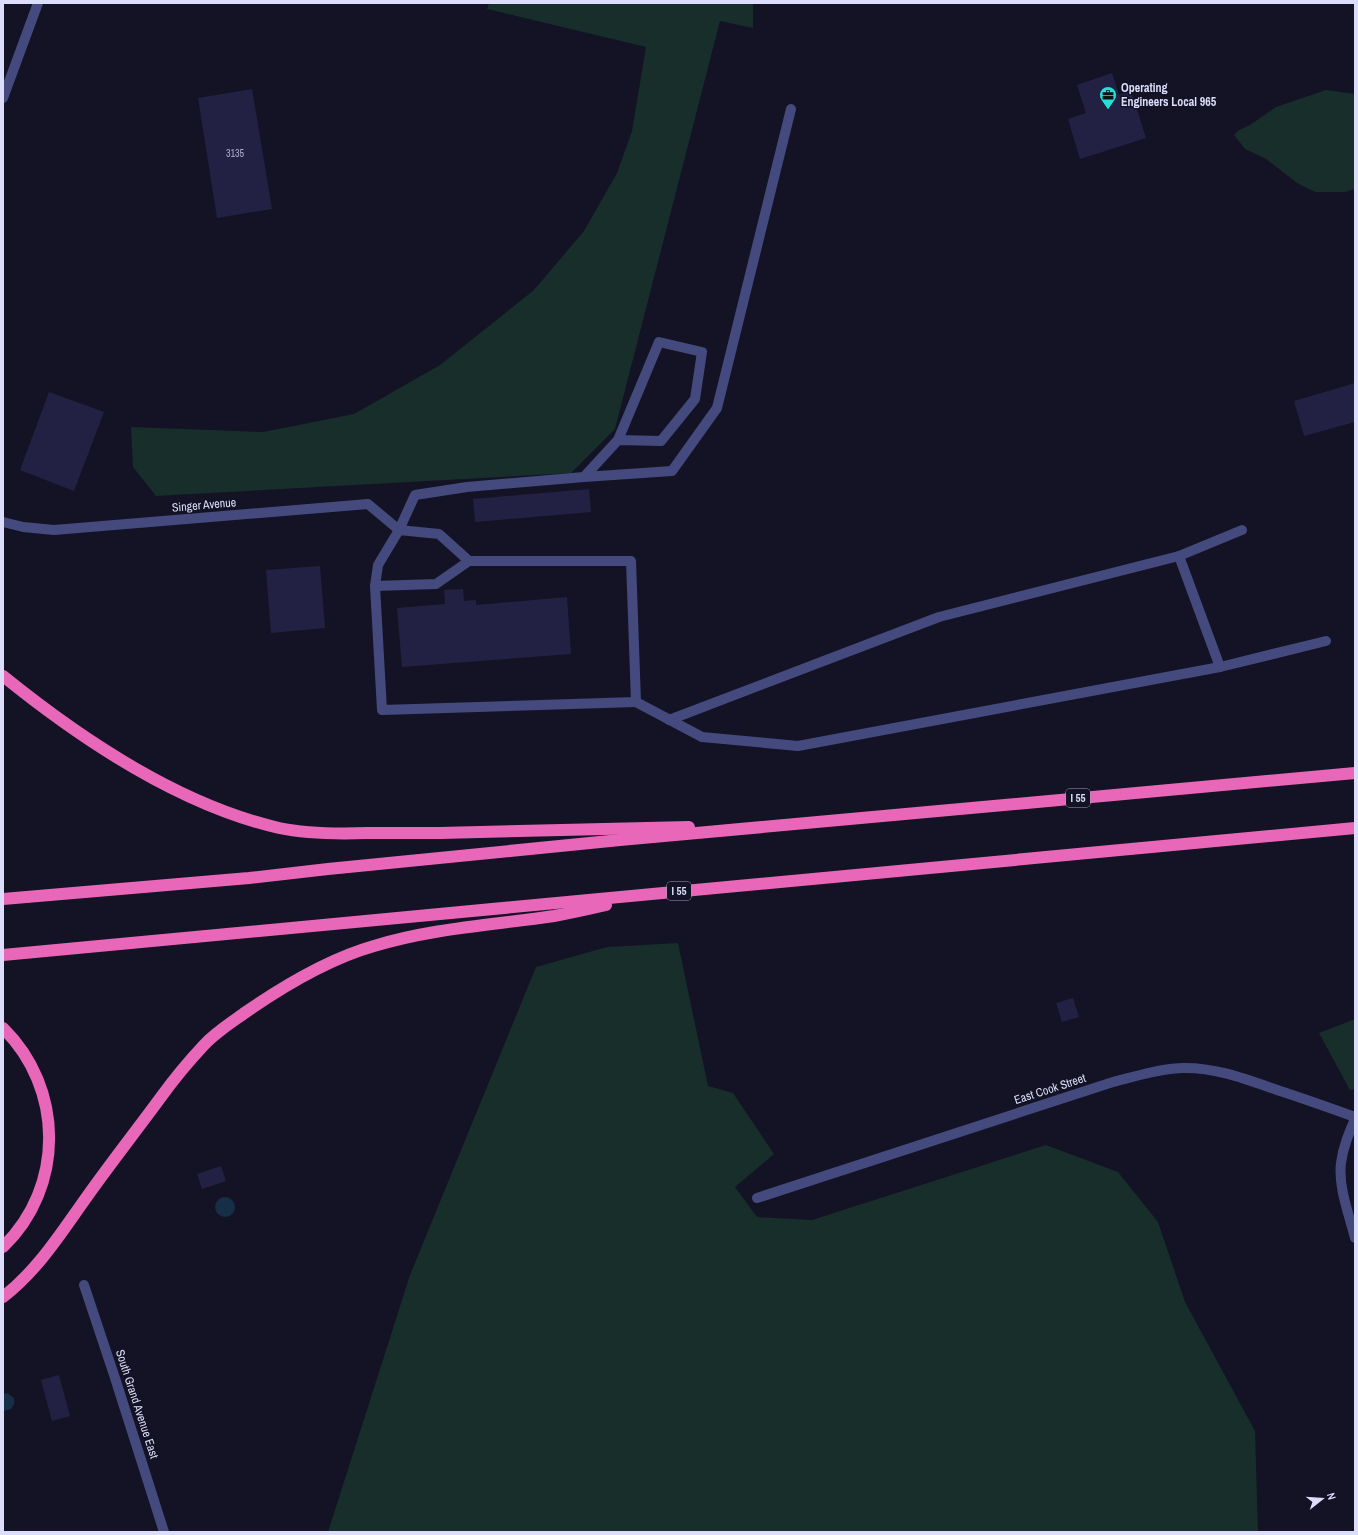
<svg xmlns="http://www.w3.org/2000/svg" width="1358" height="1535" font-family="'Archivo Narrow',sans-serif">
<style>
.green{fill:#172e2a}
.water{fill:#162f46}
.building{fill:#232143}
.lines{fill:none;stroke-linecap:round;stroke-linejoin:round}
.minor{stroke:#444a7d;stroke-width:10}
.highway{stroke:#e967b8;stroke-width:12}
.labels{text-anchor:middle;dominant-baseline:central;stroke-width:3;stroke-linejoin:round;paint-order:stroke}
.number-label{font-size:10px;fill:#aeaecc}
.shield{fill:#131325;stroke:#a0a0ba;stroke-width:1}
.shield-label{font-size:11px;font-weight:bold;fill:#dcddfa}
.poi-label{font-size:12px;font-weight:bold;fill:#dcddfa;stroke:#131325;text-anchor:start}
.street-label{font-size:12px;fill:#dcddfa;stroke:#131325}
</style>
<rect width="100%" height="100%" fill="#131325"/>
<g class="green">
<path d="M 489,3 L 753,3 L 753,28 L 720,21 L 615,429 L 571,473 L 156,496 L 133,467 L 131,427 L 263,432 L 354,414 L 440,365 L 534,290 L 584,231 L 617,173 L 632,131 L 646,47 L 487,9 Z"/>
<path d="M 1326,90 L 1355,94 L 1355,189 L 1345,192 L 1315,192 L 1297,183 L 1266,159 L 1245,149 L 1234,135 L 1239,130 L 1250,125 L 1276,107 Z"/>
<path d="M 678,943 L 708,1086 L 733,1093 L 774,1154 L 735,1187 L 757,1217 L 812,1220 L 1046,1145 L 1118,1172 L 1158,1222 L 1185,1302 L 1255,1431 L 1258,1532 L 328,1532 L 410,1275 L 536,967 L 607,947 Z"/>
<path d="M 1355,1019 L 1355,1089 L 1350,1090 L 1319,1033 Z"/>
</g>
<g class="water">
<circle cx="225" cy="1207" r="10"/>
<path d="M 7,1393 L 14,1398 L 14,1404 L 11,1409 L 4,1411 L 3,1394 Z"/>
</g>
<g class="building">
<path d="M 1112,73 L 1119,95 L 1131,91 L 1146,138 L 1080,159 L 1068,119 L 1086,113 L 1077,85 Z"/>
<path d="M 252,89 L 272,209 L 217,218 L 198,98 Z"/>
<path d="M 1355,383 L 1355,422 L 1304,436 L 1294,401 Z"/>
<path d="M 49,392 L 104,412 L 74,491 L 20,470 Z"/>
<path d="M 589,489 L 591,512 L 475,522 L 473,499 Z"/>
<path d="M 320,566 L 325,628 L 271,633 L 266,570 Z"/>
<path d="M 463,589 L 464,601 L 476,600 L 476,605 L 567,597 L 571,654 L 402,667 L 397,608 L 445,604 L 444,590 Z"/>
<path d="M 1073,998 L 1079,1017 L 1062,1022 L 1056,1003 Z"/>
<path d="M 221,1166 L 226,1181 L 202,1189 L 197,1174 Z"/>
<path d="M 59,1375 L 70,1416 L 52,1421 L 41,1380 Z"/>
</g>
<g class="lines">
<g class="minor">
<path d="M 3,98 L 38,3"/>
<path d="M 584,477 L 672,471 L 717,408 L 791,109"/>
<path d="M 3,522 L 23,527 L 54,530 L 368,504 L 399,530"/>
<path d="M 399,530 L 439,534 L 469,561 L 631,561 L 636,702 L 382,710 L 375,586 L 378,565 L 399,530 L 415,495 L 467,487 L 584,477 L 618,440 L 659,342 L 702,352 L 695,399 L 661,441 L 618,440"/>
<path d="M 1179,556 L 1242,530"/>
<path d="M 375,586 L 436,584 L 469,561"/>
<path d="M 636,702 L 702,737 L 798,746 L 1220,667 L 1326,641"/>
<path d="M 669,720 L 939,617 L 1179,556 L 1220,667"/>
<path d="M 1355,1119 C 1349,1133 1343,1147 1341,1163 C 1338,1187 1349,1214 1355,1238"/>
<path d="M 757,1198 L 1113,1082 C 1136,1076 1159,1069 1182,1068 C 1216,1067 1248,1080 1280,1091 C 1305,1099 1330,1108 1355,1117"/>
<path d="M 84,1285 L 115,1378 L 164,1532"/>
</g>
<g class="highway">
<path d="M 3,676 C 82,740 179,805 279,828 C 308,834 338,834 367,833 C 391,833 416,833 440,833 C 523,831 606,829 689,827"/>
<path d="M 3,899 L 249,878 L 328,869 L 620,840 L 1355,773"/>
<path d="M 3,955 L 1355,828"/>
<path d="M 3,1028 C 64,1088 65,1187 3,1247"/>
<path d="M 3,1297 C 38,1270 61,1233 86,1198 C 110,1164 136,1131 161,1097 C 174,1079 189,1061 204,1045 C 216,1032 232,1022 246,1012 C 285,985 328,959 374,946 C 433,928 494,925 554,916 C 571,913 589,909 606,905"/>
</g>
</g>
<defs>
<symbol id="office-pin" viewBox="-11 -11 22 30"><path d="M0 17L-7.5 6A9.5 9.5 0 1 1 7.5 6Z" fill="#22e0d8" stroke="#131325"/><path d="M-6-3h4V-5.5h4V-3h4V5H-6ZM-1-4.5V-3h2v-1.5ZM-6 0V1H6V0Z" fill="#111"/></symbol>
</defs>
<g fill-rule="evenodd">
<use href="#office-pin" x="1098" y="85" width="20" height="27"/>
</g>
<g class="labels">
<g class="number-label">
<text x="235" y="153">3135</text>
</g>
<g class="shield">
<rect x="1066" y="789" width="24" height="18" rx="3"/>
<rect x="667" y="882" width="24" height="18" rx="3"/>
</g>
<g class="shield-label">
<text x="1078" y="798">I 55</text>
<text x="679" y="891">I 55</text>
</g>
<g class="poi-label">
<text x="1121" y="88">Operating<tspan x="1121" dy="14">Engineers Local 965</tspan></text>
</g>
<g class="street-label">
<text transform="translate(204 505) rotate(-5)">Singer Avenue</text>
<text transform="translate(1050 1089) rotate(-18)">East Cook Street</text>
<text transform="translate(137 1404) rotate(72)">South Grand Avenue East</text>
</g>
</g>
<rect width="1358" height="1535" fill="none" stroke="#dcddfa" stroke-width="8"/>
<g transform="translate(1322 1499) rotate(73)" stroke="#131325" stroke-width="3" paint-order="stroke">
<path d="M0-3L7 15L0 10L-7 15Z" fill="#dcddfa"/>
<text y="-6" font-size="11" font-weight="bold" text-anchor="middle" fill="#dcddfa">N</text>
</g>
</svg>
